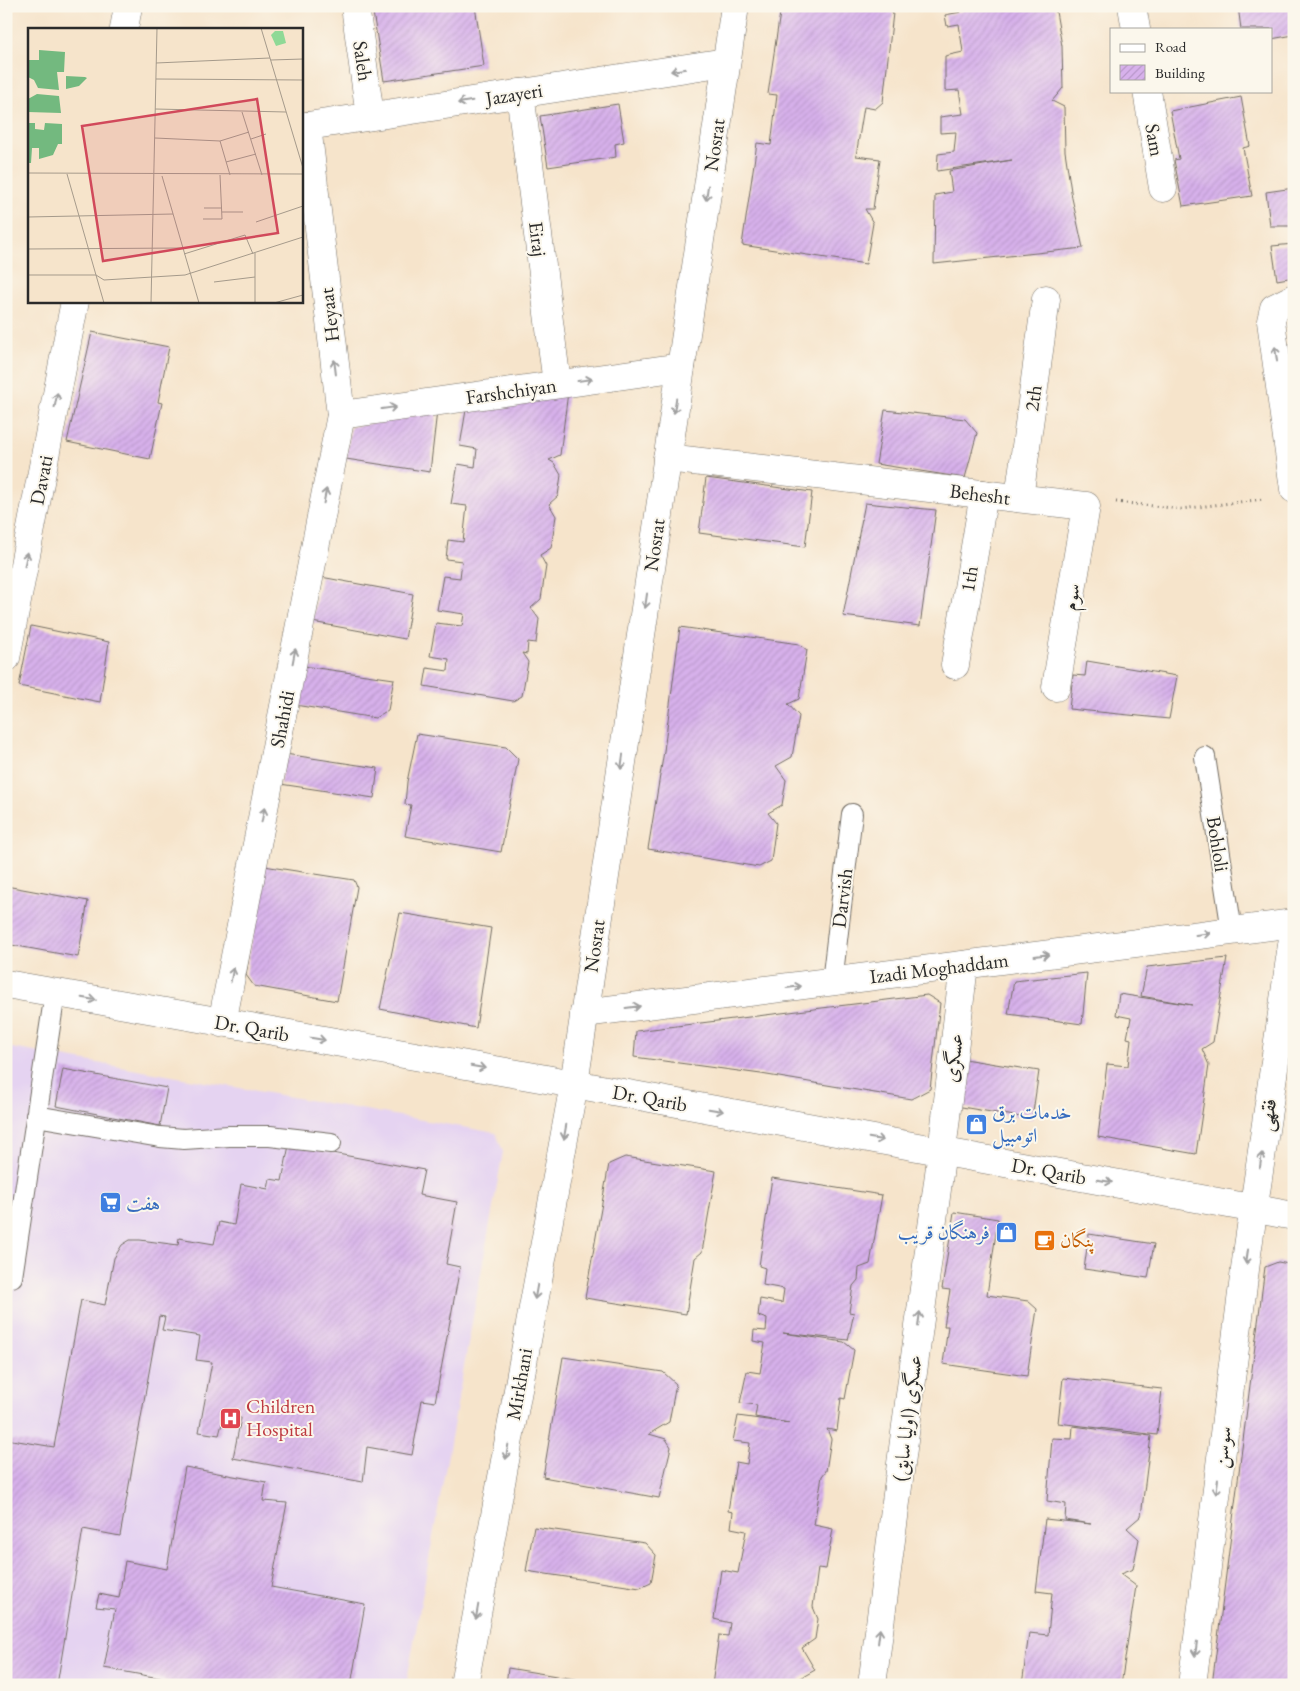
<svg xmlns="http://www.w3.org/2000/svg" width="1300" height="1691" font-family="'EB Garamond',Amiri,serif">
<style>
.built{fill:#e5d3f1}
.building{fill:url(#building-hatch)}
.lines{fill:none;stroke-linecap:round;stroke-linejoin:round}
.lane-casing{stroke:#726c63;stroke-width:22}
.street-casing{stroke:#726c63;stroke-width:29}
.secondary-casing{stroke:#726c63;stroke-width:29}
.path{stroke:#726c63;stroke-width:3;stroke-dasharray:1 4;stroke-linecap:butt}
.lane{stroke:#fff;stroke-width:20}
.street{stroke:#fff;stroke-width:28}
.secondary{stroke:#fff;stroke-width:28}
.oneway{stroke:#a0a0a0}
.labels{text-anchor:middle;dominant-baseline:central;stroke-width:4;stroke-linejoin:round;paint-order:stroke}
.street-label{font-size:20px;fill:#2b2b2b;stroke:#fbf7ec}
.shop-label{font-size:20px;fill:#366cbe;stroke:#fbf7ec;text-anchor:start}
.food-label{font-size:20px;fill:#c56008;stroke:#fbf7ec;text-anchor:start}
.health-label{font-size:20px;fill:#be3a42;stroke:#fbf7ec;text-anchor:start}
.inset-road{fill:none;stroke:#a59a8b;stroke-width:1}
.view{fill:#d1495b;fill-opacity:0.15;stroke:#d1495b;stroke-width:2.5}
.inset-edge{fill:none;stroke:#2b2b2b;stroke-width:2.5}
</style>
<defs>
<pattern id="building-hatch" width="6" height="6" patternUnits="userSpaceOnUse" patternTransform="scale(1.25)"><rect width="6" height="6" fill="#d7b1eb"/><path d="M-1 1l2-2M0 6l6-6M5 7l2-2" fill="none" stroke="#b998ca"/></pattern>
</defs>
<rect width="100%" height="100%" fill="#fbf7ec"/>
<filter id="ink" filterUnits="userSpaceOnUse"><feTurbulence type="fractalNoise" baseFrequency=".02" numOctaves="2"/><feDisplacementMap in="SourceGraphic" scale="10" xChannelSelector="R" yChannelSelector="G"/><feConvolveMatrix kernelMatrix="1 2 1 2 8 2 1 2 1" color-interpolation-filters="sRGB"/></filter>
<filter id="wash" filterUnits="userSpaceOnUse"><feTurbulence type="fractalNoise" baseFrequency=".0096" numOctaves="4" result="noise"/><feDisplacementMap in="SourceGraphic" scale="20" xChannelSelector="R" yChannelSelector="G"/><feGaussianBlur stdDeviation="1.12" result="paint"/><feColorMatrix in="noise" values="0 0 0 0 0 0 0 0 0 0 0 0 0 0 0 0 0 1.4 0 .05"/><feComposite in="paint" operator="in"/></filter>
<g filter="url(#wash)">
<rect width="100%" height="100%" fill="#f6e4cb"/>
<path class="built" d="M 6,1047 L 496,1133 L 503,1152 L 406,1685 L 6,1685 Z"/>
<g id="blocks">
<g class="building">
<path d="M 372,6 L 475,6 L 484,66 L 384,81 Z"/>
<path d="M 781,6 L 887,6 L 893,13 L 883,102 L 875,109 L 864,107 L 856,156 L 880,159 L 873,209 L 865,209 L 873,223 L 866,264 L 742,245 L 757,143 L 771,145 L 777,95 L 768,94 Z"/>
<path d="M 960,6 L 1055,6 L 1062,46 L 1063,88 L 1052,101 L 1064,107 L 1065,151 L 1072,198 L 1083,248 L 934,264 L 935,195 L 952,192 L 949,171 L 1012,160 L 937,171 L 938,154 L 954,152 L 956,132 L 940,133 L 940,117 L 963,114 L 959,90 L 945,91 L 945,56 L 963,52 L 959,24 L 947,26 L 945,15 L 961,12 Z"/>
<path d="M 1238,6 L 1294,6 L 1294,35 L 1271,39 L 1271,29 L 1241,29 Z"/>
<path d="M 1241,97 L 1250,146 L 1243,148 L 1252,196 L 1183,206 L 1174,160 L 1179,159 L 1170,111 Z"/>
<path d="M 618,104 L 624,142 L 615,144 L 616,157 L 548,167 L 540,116 Z"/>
<path d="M 1294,188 L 1294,234 L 1293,234 L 1291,226 L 1270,226 L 1266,192 Z"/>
<path d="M 1294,244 L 1294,277 L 1277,280 L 1272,246 Z"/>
<path d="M 92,332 L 169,347 L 158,402 L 162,403 L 150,459 L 67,442 Z"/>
<path d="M 568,392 L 560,455 L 549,460 L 554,463 L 561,475 L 558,496 L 549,504 L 556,516 L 551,548 L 540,555 L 546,566 L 541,599 L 531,608 L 539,619 L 536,643 L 528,642 L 527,654 L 522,653 L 528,662 L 522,696 L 513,701 L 424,686 L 427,668 L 448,671 L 449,659 L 430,656 L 436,623 L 462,626 L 464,614 L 437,610 L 443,576 L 460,578 L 462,561 L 446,559 L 448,540 L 463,542 L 467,506 L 451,504 L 458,464 L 475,467 L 477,449 L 460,446 L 467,404 Z"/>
<path d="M 885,410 L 965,419 L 977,433 L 965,478 L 876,464 Z"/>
<path d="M 437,411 L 430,472 L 346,459 L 351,427 Z"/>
<path d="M 706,478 L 812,492 L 805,547 L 699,533 Z"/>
<path d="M 865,503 L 936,510 L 920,626 L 843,616 Z"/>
<path d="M 321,577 L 413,594 L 405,639 L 312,622 Z"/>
<path d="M 31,626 L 109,642 L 100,702 L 19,686 Z"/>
<path d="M 680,627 L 799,644 L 807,650 L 799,699 L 788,704 L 799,716 L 792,757 L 776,766 L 786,780 L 782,805 L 768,813 L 776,823 L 771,861 L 759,867 L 648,849 L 664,751 Z"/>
<path d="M 1087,661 L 1177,676 L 1169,719 L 1069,709 L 1073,675 L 1085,676 Z"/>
<path d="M 303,666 L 394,679 L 388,710 L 375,718 L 295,705 Z"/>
<path d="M 417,734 L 506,747 L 518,759 L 501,852 L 405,836 L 411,805 L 405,804 L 407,782 Z"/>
<path d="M 285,754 L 378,768 L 374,798 L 280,784 Z"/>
<path d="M 264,866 L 354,880 L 357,887 L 337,1001 L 254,986 L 246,975 Z"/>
<path d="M 6,886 L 88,901 L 78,957 L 6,944 Z"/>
<path d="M 400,913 L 491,928 L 476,1028 L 380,1009 Z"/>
<path d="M 1227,958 L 1213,1042 L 1202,1049 L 1209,1065 L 1196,1154 L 1098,1137 L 1107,1064 L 1128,1066 L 1131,1039 L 1127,1038 L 1131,1018 L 1116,1015 L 1119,994 L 1192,1005 L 1141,996 L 1147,967 Z"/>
<path d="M 1087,973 L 1082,1024 L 1008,1014 L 1014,981 Z"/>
<path d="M 927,995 L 940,1003 L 930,1089 L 911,1099 L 761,1074 L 634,1057 L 636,1031 Z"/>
<path d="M 964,1059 L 1039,1071 L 1032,1119 L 956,1106 Z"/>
<path d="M 63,1069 L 167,1088 L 160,1126 L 56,1106 Z"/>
<path d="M 289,1145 L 424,1170 L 419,1195 L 457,1202 L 446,1264 L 460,1267 L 435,1402 L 422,1400 L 412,1455 L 367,1447 L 363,1482 L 233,1458 L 241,1418 L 224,1416 L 219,1435 L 199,1432 L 212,1362 L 196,1360 L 200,1336 L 162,1330 L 165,1317 L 159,1316 L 120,1536 L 83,1529 L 57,1685 L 6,1685 L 6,1439 L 54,1447 L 81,1300 L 105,1305 L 114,1258 L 122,1245 L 130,1240 L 140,1240 L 178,1245 L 179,1238 L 214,1244 L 219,1222 L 234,1225 L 241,1184 L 268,1189 L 270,1179 L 282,1181 Z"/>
<path d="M 625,1157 L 716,1171 L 702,1252 L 695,1258 L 686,1314 L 585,1298 L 609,1164 Z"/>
<path d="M 772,1178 L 882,1195 L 870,1264 L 859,1268 L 858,1280 L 853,1286 L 849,1312 L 854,1313 L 848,1340 L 783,1333 L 844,1342 L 854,1350 L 845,1399 L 841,1398 L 837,1431 L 827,1429 L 831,1439 L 826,1471 L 822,1476 L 814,1525 L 833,1529 L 826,1569 L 818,1568 L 813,1607 L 818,1619 L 815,1639 L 802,1648 L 815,1670 L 799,1679 L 803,1685 L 712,1685 L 719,1635 L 728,1636 L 730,1623 L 714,1619 L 721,1570 L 738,1573 L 746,1531 L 731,1528 L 733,1512 L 728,1511 L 736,1462 L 747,1464 L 750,1443 L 733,1441 L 738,1416 L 789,1423 L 755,1417 L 757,1405 L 740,1403 L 747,1371 L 760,1373 L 765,1343 L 753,1341 L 754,1330 L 766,1331 L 767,1319 L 758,1316 L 760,1299 L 782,1303 L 784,1289 L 763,1285 L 765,1268 L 759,1266 Z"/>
<path d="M 954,1212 L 998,1219 L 987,1295 L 1028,1301 L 1037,1309 L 1027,1376 L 943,1364 L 948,1326 L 944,1326 L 950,1290 L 942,1289 Z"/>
<path d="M 1089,1234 L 1154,1244 L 1148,1278 L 1084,1269 Z"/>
<path d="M 1278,1262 L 1294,1265 L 1294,1685 L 1212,1685 L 1265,1267 Z"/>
<path d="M 563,1357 L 663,1372 L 676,1384 L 669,1422 L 649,1434 L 666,1439 L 671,1447 L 659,1498 L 543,1477 Z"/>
<path d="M 1063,1378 L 1162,1389 L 1157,1435 L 1058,1423 Z"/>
<path d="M 1073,1426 L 1151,1436 L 1141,1516 L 1127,1528 L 1139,1539 L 1133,1569 L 1120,1574 L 1136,1586 L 1121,1685 L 1022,1685 L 1029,1633 L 1048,1635 L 1052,1593 L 1036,1591 L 1045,1519 L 1091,1524 L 1065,1520 L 1066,1504 L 1047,1501 L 1052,1438 L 1072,1439 Z"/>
<path d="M 185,1467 L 266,1482 L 263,1501 L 287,1503 L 271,1587 L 365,1604 L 351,1685 L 164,1685 L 165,1679 L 104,1668 L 115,1609 L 96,1607 L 99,1594 L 119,1598 L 125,1561 L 167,1569 Z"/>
<path d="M 534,1527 L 645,1543 L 656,1555 L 651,1583 L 640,1588 L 526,1571 Z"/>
<path d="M 508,1668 L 605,1684 L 605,1685 L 506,1685 Z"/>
</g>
</g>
</g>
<g filter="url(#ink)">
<use href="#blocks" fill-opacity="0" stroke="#726c63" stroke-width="1"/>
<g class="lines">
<defs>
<g id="lane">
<path d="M 1205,757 L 1232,931"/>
<path d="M 832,982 L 852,814"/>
<path d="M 36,1116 L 160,1137 L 184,1139 L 229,1136 L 270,1136 L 331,1143"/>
<path d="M 12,1277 L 55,993"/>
</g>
<g id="street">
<path d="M 355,6 L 370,116"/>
<path d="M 1132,6 L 1136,29"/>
<path d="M 124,29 L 128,6"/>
<path d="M 1147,91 L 1163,188"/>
<path d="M 520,93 L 557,384"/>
<path d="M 301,127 L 726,62"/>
<path d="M 1294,298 L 1274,308 L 1271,321 L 1294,489"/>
<path d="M 341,415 L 681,367"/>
<path d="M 667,458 L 1086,506 L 1056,687"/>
<path d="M 1019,498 L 1046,299"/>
<path d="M 6,658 L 75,301"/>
<path d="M 955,665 L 984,494"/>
<path d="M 584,1013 L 1294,923"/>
<path d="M 222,1023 L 341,415 L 307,126"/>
<path d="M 872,1685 L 942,1151 L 964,965"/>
<path d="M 1192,1685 L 1247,1254 L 1294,931"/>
</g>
<g id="secondary">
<path d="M 6,984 L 574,1084 L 1294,1216"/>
<path d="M 464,1685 L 574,1084 L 735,6"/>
</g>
</defs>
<use href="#lane" class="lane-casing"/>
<use href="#street" class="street-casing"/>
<use href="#secondary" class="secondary-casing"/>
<path class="path" d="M 1116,502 L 1181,509 L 1264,499"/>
<use href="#lane" class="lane"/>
<use href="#street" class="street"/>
<use href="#secondary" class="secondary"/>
</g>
<defs><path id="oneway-shaft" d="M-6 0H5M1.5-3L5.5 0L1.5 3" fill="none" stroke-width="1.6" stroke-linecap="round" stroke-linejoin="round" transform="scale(1.25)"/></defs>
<g class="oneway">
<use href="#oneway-shaft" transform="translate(678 70) rotate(171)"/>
<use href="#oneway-shaft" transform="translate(465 102) rotate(171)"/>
<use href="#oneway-shaft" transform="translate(707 193) rotate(98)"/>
<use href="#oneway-shaft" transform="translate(1276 354) rotate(-98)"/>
<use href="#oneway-shaft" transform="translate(335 367) rotate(-97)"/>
<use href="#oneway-shaft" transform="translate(585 380) rotate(-8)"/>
<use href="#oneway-shaft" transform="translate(56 400) rotate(-79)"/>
<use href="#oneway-shaft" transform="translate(675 406) rotate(99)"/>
<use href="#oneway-shaft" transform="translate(389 408) rotate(-8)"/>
<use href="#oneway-shaft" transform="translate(325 496) rotate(-79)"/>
<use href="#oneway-shaft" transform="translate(26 559) rotate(-79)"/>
<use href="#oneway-shaft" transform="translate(646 601) rotate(98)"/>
<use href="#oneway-shaft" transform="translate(294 656) rotate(-79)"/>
<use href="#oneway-shaft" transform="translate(622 762) rotate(98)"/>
<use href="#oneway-shaft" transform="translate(263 815) rotate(-79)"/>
<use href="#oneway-shaft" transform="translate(1203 934) rotate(-7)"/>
<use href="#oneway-shaft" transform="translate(1042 955) rotate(-7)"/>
<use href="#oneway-shaft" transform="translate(232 975) rotate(-79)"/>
<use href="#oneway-shaft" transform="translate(794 987) rotate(-7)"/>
<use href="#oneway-shaft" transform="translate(89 999) rotate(10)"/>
<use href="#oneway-shaft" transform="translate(633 1007) rotate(-7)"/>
<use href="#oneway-shaft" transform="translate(318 1039) rotate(10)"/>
<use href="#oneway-shaft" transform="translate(478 1067) rotate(10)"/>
<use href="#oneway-shaft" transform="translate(716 1110) rotate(10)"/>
<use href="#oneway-shaft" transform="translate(565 1132) rotate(100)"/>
<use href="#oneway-shaft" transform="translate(876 1139) rotate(10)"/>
<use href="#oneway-shaft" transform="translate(1261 1160) rotate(-82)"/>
<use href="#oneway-shaft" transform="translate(1105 1181) rotate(10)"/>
<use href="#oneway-shaft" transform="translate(1247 1257) rotate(98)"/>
<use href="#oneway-shaft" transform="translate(536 1292) rotate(100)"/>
<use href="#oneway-shaft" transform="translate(919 1319) rotate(-83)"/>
<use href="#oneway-shaft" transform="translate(507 1452) rotate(100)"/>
<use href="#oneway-shaft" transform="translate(1217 1487) rotate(97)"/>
<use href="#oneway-shaft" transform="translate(477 1612) rotate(100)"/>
<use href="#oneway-shaft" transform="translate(879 1636) rotate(-83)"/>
<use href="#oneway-shaft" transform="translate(1196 1649) rotate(97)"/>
</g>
</g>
<defs>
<symbol id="shop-square" viewBox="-11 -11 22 22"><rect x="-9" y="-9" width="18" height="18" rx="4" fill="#3f7fe0" stroke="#fbf7ec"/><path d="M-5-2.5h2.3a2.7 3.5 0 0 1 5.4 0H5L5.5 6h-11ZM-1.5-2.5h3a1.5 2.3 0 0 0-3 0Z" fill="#fff"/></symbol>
<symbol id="supermarket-square" viewBox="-11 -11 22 22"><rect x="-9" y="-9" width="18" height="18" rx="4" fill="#3f7fe0" stroke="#fbf7ec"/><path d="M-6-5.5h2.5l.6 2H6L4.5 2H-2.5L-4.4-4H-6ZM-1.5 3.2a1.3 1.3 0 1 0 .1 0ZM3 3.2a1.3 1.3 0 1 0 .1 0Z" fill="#fff"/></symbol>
<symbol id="cafe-square" viewBox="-11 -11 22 22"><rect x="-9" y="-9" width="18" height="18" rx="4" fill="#e8710a" stroke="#fbf7ec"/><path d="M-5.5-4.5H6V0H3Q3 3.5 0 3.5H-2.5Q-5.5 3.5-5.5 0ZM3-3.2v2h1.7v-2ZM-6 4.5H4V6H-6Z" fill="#fff"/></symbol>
<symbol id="hospital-square" viewBox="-11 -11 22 22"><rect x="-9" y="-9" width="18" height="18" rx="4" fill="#e0444e" stroke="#fbf7ec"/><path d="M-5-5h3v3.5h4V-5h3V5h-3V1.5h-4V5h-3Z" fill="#fff"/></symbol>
</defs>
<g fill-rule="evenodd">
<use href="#shop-square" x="964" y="1112" width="25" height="25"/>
<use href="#supermarket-square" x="98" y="1190" width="25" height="25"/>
<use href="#shop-square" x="994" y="1220" width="25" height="25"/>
<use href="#cafe-square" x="1032" y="1228" width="25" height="25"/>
<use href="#hospital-square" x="218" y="1406" width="25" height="25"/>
</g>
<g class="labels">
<g class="street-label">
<text transform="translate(363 61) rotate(82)">Saleh</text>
<text transform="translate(514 94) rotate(-9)">Jazayeri</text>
<text transform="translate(1155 140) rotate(80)">Sam</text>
<text transform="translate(714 145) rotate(-82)">Nosrat</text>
<text transform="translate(538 239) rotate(83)">Eiraj</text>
<text transform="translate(329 315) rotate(-97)">Heyaat</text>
<text transform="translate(511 391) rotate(-8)">Farshchiyan</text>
<text transform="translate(1033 398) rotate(-82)">2th</text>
<text transform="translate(41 480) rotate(-79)">Davati</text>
<text transform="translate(980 494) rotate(7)">Behesht</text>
<text transform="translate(654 545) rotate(-82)">Nosrat</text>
<text transform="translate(969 579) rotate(-81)">1th</text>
<text transform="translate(1071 597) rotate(-81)">سوم</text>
<text transform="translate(282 719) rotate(-79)">Shahidi</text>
<text transform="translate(1218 844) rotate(81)">Bohloli</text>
<text transform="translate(842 898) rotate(-83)">Darvish</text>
<text transform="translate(594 946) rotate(-82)">Nosrat</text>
<text transform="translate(939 968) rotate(-7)">Izadi Moghaddam</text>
<text transform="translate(252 1028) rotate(10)">Dr. Qarib</text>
<text transform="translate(953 1058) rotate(-83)">عسگری</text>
<text transform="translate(650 1098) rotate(10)">Dr. Qarib</text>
<text transform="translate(1267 1115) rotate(-82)">فقهی</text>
<text transform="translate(1049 1171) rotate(10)">Dr. Qarib</text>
<text transform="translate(519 1384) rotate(-80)">Mirkhani</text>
<text transform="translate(907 1418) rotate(-83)">عسگری (اولیا سابق)</text>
<text transform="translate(1222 1447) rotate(-83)">سوسن</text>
</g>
<g class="shop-label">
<text x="992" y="1112">خدمات برق<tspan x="992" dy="23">اتومبیل</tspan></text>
<text x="126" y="1203">هفت</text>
<text x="990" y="1232" text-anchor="end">فرهنگان قریب</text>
</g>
<g class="food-label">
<text x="1060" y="1240">پنگان</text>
</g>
<g class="health-label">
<text x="246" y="1406">Children<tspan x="246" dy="23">Hospital</tspan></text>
</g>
</g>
<g transform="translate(28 28)">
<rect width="275" height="275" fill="#f6e4cb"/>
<path d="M 11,22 L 37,24 L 36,44 L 29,44 L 31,62 L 10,60 L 6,52 L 0,49 L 0,32 L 11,32 ZM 38,48 L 57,49 L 59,50 L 51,58 L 38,61 ZM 9,66 L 31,68 L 33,85 L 0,84 L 0,71 ZM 0,95 L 7,95 L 7,101 L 16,102 L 17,95 L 34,96 L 34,116 L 30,116 L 25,127 L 11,131 L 11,120 L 4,120 L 3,135 L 0,135 Z" fill="#73b97f"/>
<path d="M 247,3 L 255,3 L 258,15 L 248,18 L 243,7 Z" fill="#8fd996"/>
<path class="inset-road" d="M 233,0 L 275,140M 243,32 L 275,31M 128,35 L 242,30M 128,51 L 275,52M 127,81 L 258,84M 214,84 L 234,147M 127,110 L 192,113 L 221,104M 223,111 L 238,106M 192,113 L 202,147M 198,134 L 228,126M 0,145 L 275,146M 39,146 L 76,275M 134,148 L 171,275M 176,180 L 194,180M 194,184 L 215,184M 0,189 L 145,186M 175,191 L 194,191 L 192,147M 228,194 L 275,178M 0,221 L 155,220M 156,226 L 217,207 L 225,226M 0,247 L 68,247 L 76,252 L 157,247 L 275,209M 186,254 L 227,249M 123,275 L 129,0M 227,275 L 227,225M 246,275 L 275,267"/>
<path class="view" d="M 229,71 L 250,205 L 75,233 L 54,98 Z"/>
<rect width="275" height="275" class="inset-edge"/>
</g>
<rect width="1300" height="1691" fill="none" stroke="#fbf7ec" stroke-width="25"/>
<rect x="1110" y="28" width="162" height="65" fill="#fbf7ec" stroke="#a8a59f"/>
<rect x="1120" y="44" width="25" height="8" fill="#ffffff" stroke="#a8a59f"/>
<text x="1155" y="52" font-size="15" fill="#2b2b2b">Road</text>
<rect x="1120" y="65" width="25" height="15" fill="url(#building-hatch)" stroke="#a8a59f"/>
<text x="1155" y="78" font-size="15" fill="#2b2b2b">Building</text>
</svg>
